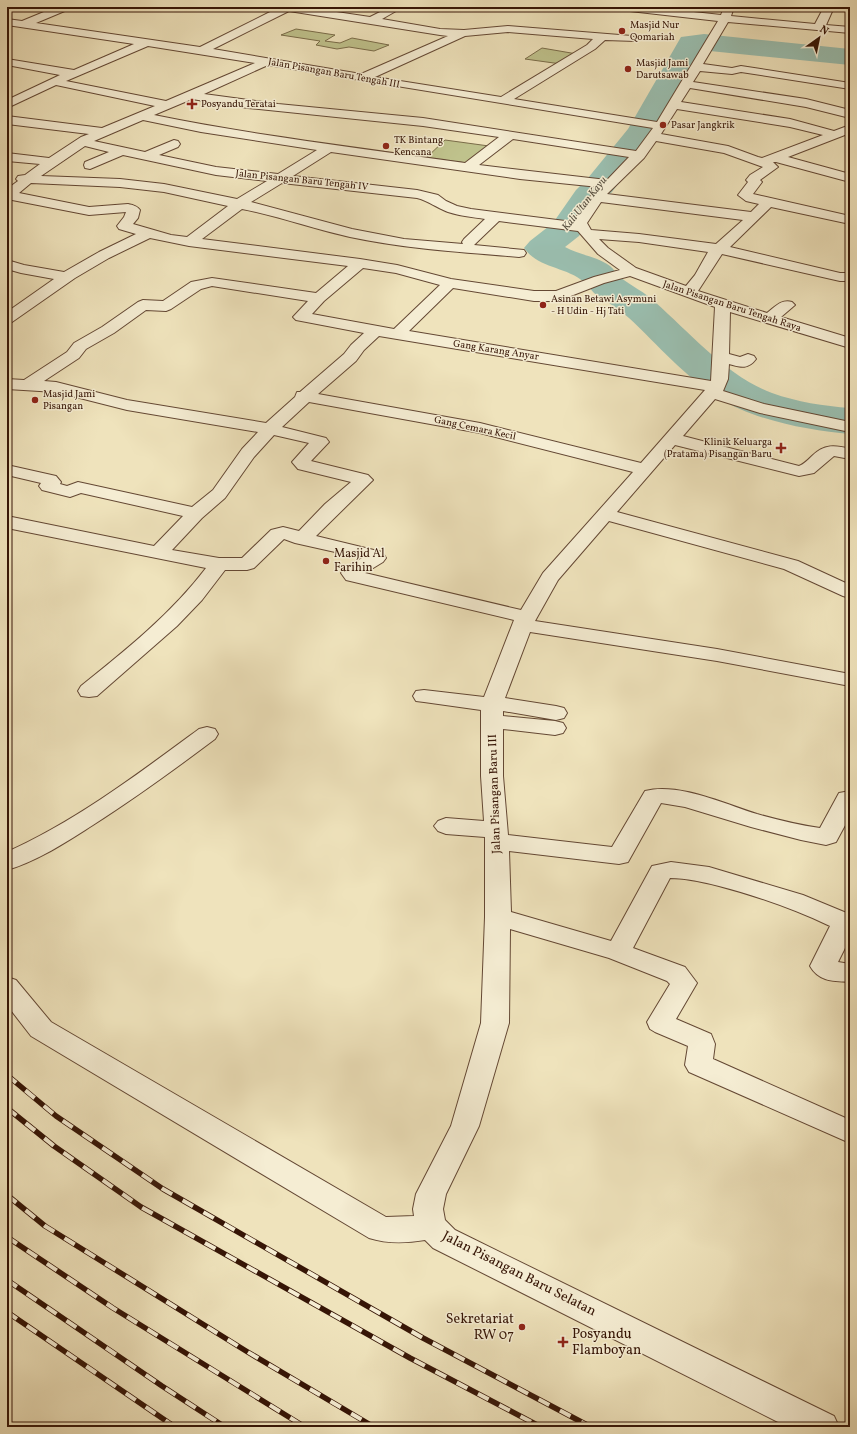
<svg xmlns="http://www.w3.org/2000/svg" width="857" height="1434" font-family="Vollkorn,serif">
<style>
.green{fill:#bfc28c;stroke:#7a6c49}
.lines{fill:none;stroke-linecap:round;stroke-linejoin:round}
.river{fill:#9abeaf;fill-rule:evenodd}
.minor-casing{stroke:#644834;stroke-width:2}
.minor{fill:#f5edd3;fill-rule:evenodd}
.rail-casing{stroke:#361506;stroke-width:5.5}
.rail{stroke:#f5edd3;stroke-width:4;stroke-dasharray:12;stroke-linecap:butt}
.poi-dot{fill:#8f2418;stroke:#f5edd3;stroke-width:1.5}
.labels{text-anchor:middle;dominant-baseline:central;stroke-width:3;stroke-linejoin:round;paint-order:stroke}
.far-poi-label{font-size:10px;fill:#361506;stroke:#f5edd3;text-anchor:start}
.far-street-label{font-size:10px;fill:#361506;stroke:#f5edd3}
.far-water-label{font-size:11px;font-style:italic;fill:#595041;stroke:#f5edd3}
.poi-label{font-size:12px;fill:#361506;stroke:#f5edd3;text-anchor:start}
.street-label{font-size:12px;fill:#361506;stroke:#f5edd3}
.near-street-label{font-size:14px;fill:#361506;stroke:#f5edd3}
.near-poi-label{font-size:14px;fill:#361506;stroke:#f5edd3;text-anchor:end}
</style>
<rect width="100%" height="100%" fill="#efe3bc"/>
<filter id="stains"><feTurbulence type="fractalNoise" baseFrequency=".005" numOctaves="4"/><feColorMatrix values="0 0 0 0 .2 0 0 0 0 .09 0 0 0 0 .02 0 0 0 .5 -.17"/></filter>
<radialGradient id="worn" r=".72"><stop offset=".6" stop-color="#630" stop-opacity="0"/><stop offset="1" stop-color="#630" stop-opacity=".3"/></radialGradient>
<g class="green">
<path d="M 296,29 L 335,35 L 325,41 L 340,43 L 352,38 L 389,45 L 374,51 L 349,47 L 337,49 L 316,45 L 320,41 L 281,35 Z"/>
<path d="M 542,48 L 577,54 L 561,64 L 525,59 Z"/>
<path d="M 445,140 L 489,146 L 467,163 L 426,158 Z"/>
</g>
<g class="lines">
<path class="river" d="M 704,34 L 850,49 L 850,65 L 700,50 L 656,132 L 612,192 L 600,203 L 579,236 L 565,247 C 579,255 596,256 610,266 C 614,269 616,274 620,277 C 631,286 645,292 655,302 C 690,333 728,377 772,393 C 797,402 824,406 850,408 L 850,434 C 810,431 753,420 719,398 C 685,377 658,345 629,318 C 618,308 605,301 594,293 C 590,289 588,285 584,282 C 565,266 539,269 524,248 L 530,241 L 553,223 L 576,190 L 588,178 L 628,129 L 681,37 Z"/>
<defs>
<g id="minor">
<path d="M 56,7 L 68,8 L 67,10 L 36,23 L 200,47 L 278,8 L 277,7 L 303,7 L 370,17 L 390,7 L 403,7 L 382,19 L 440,29 L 464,30 L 508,26 L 632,36 L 637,39 L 636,41 L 605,40 L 595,49 L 514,99 L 657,122 L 718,21 L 621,10 L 616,7 L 648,7 L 721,15 L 724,7 L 734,7 L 731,16 L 815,24 L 824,7 L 834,7 L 826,25 L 850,27 L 850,33 L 728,22 L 703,64 L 732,68 L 741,66 L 850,83 L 850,89 L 741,72 L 732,74 L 700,71 L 693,82 L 806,99 L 850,110 L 850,118 L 806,107 L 690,88 L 681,102 L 790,119 L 834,131 L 850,125 L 850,133 L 788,157 L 850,174 L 850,182 L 776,162 L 773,162 L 778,167 L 760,180 L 762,182 L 753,194 L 850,216 L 850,224 L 771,207 L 730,247 L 840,273 L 850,273 L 850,281 L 840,281 L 722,254 L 698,291 L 767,313 C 775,307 781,299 792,302 L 795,305 L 781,317 L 850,338 L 850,348 L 730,312 L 729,354 L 740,357 L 748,354 L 754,356 L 756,359 C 748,370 740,367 729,364 L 728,379 L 723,391 L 764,404 L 850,422 L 850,432 L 760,413 L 715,399 L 683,436 L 799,466 C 804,464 808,460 812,456 C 824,444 835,445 850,449 L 850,459 L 834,456 L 814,473 L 799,476 L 675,445 L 617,512 L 798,561 L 850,585 L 850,598 L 843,596 L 784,569 L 609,521 L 558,580 L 535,621 L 717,649 L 850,674 L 850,686 L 717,661 L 530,632 L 505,698 L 556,706 L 564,708 L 567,713 L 564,718 L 556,720 L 503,711 L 503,716 L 555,721 L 563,723 L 566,728 L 563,733 L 555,735 L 503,729 L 503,776 L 508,835 L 612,847 L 645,791 C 678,782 725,804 757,814 C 778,820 799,825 820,828 L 839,793 L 850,791 L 850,816 L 836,842 L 826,845 L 801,840 L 751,827 L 685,807 L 661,803 L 628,862 L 619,864 L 509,851 L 511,912 L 611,941 L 652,866 L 671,862 L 709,867 L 803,895 L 849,914 L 850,938 L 838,962 L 850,964 L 850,982 C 834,981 819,982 810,966 L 830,926 C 794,909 757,896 719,886 C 703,882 686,878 670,878 L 633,948 L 685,967 L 697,983 L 676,1019 L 711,1034 L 715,1044 L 713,1059 L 850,1120 L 850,1143 L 689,1072 L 685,1065 L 688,1046 L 655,1032 L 650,1029 L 647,1022 L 670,984 L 667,981 L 609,958 L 510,929 L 509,1023 L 479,1126 L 446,1194 L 443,1209 L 445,1220 L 455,1230 L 834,1416 L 839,1427 L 788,1427 L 433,1248 L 425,1240 C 406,1243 388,1244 369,1238 L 31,1036 L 7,1005 L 7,977 L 16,980 L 51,1022 L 386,1217 L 414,1216 L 413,1209 L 416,1194 L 451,1126 L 481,1023 L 485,917 L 485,837 L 446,834 L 438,831 L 434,826 L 438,821 L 446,818 L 484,821 L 481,776 L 481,710 L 424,702 L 416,701 L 413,696 L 416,691 L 424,690 L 484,697 L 514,620 L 346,580 L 341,573 L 344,569 L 362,558 L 295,543 L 284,539 L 254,568 L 247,570 L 225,570 L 202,600 L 177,626 L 97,696 L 89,697 L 81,696 L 78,691 L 81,686 C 126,650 171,614 206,568 L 7,528 L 7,516 L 154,546 L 183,516 L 81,493 L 70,497 L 42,490 L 39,486 L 41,483 L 7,475 L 7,465 L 56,476 L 61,482 L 60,484 L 67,486 L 78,482 L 192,507 L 213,490 L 242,449 L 258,432 L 127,410 L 56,392 L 7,389 L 7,379 L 24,380 L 67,352 L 74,343 L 102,327 L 138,302 L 143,300 L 163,301 L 191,282 L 212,278 L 316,293 L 348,266 L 189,246 L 150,238 L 109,258 L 75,278 L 12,322 L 7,324 L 7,312 L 54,279 L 21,273 L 7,269 L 7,260 L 24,265 L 64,272 L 99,252 L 136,234 L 119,229 L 117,226 L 124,217 L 126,212 L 89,215 L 7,199 L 7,189 L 18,181 L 16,179 L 18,176 L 25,175 L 40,164 L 7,161 L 7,153 L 49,158 L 81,137 L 89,134 L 7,124 L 7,116 L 102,128 L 155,106 L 56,85 L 7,108 L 7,100 L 60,75 L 7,65 L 7,59 L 74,70 L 134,44 L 7,25 L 7,19 L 22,21 ZM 289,11 L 440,35 L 448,36 L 361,74 L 213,49 ZM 508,32 L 593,39 L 587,45 L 501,97 L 375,77 L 465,36 ZM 148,46 L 255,63 L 166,101 L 66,81 ZM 268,65 L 653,128 L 636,151 L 423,118 L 278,104 L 204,94 ZM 192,99 L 248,108 L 423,126 L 499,137 L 465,163 C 361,148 257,136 154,115 ZM 677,109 L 790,127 L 823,135 L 762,158 L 758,157 L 728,146 L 661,134 ZM 143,120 L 201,132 L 317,150 L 278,174 L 216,167 L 159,155 L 178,147 L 180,144 L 178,141 L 174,140 L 145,152 L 94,141 ZM 513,139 L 629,157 L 607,180 L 479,165 ZM 656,141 L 724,153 L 763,167 L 750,175 L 746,180 L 748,182 L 738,195 L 746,201 L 759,204 L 751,212 L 607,194 L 644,158 ZM 85,146 L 109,152 L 85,162 L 84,165 L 85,168 L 90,169 L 123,155 L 216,175 L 267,181 L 237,199 L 164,184 L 120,179 L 41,176 ZM 331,152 L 520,179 L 599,187 L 592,194 L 573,222 L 471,209 L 457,206 L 446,201 L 438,195 L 417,190 L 293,176 ZM 31,183 L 120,187 L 164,192 L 228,206 L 187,237 L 171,235 L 133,224 L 138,218 L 140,210 C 137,206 133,205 128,204 L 89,207 L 19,193 ZM 282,183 L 417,198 C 429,201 437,208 448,212 C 460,216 473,217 485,219 L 464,239 L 462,242 L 463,244 L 404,239 L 352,229 L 251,202 ZM 601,202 L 743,220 L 716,244 L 639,234 L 591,230 L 587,223 ZM 242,209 C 278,216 314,229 350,237 C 406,249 462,252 519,257 L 524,256 L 526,253 L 524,250 L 474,245 L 499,221 L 578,231 L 598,254 L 620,270 L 594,277 L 556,291 L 534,291 L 451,279 L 397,265 L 360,259 L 202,239 ZM 599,239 L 639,242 L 708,252 L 695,275 L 686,286 L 636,268 L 608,248 ZM 363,268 L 396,273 L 440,285 L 394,329 L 312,314 L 324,301 ZM 630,276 L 715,307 L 711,381 L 409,331 L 453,288 L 534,301 L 558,301 L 604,283 ZM 212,286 L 308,301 L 293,317 L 296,320 L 364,333 L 351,345 L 344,354 L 300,392 L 297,392 L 295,397 L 266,423 L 127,400 L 56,382 L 44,381 L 79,358 L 86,349 L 114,333 L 146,310 L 166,311 L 171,309 L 201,289 ZM 379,336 L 397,339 L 705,390 L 641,463 L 480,423 L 318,394 L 356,361 L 364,350 ZM 309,402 L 480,433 L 633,472 L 543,573 L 521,610 L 365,573 L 383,562 L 386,558 L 382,552 L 316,536 L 373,480 L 368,475 L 311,461 L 329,442 L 326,438 L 282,427 ZM 274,435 L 309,443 L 292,462 L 298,469 L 351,482 L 325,504 L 299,531 L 283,527 L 271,530 L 242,558 L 219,558 L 172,550 L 202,518 L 225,498 L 254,457 Z"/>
<path d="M 207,727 L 215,729 L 218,734 L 215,739 C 175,769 135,798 93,825 C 66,842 38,861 7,870 L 7,852 C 76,821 138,774 199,729 Z"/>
</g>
</defs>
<use href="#minor" class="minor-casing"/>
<use href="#minor" class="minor"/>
<defs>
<g id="rail">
<path d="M 7,1075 L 56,1116 L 163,1189 L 423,1338 L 591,1427"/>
<path d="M 7,1108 L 54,1146 L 141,1207 L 410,1358 L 541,1427"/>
<path d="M 7,1195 L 45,1226 L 246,1351 L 374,1427"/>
<path d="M 7,1237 L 113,1308 L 305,1427"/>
<path d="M 7,1280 L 162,1386 L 225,1427"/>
<path d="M 7,1312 L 175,1427"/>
</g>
</defs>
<use href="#rail" class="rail-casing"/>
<use href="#rail" class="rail"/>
</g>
<g class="poi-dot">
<circle cx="622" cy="31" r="4"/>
<circle cx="628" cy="69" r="4"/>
<path d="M190 98h4v4h4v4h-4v4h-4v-4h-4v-4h4z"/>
<circle cx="663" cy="125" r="4"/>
<circle cx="386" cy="146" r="4"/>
<circle cx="543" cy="305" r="4"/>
<circle cx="35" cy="400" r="4"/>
<path d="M779 442h4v4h4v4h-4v4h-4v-4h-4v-4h4z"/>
<circle cx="326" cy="561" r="4"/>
<circle cx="522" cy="1327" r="4"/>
<path d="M561 1336h4v4h4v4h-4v4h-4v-4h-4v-4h4z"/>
</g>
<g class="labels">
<g class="far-poi-label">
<text x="630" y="25">Masjid Nur<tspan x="630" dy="12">Qomariah</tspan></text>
<text x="636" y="63">Masjid Jami<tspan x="636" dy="12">Darutsawab</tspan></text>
<text x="201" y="104">Posyandu Teratai</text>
<text x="671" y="125">Pasar Jangkrik</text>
<text x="394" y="140">TK Bintang<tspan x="394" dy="12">Kencana</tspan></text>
<text x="551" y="299">Asinan Betawi Asymuni<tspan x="551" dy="12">- H Udin - Hj Tati</tspan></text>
<text x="43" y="394">Masjid Jami<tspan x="43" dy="12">Pisangan</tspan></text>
<text x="772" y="442" text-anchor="end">Klinik Keluarga<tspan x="772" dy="12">(Pratama) Pisangan Baru</tspan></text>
</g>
<g class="far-street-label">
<text transform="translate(334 73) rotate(10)">Jalan Pisangan Baru Tengah III</text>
<text transform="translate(302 180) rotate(6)">Jalan Pisangan Baru Tengah IV</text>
<text transform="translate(732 306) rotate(18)">Jalan Pisangan Baru Tengah Raya</text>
<text transform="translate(496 350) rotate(9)">Gang Karang Anyar</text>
<text transform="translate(475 428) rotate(12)">Gang Cemara Kecil</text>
</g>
<g class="far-water-label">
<text transform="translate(585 204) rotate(-52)">Kali Utan Kayu</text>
</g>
<g class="poi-label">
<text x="334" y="554">Masjid Al<tspan x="334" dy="14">Farihin</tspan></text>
</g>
<g class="street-label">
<text transform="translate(495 794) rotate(-92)">Jalan Pisangan Baru III</text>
</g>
<g class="near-street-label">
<text transform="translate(519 1274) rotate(27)">Jalan Pisangan Baru Selatan</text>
</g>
<g class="near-poi-label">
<text x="514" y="1319">Sekretariat<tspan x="514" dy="16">RW 07</tspan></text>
<text x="572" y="1334" text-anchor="start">Posyandu<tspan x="572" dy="16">Flamboyan</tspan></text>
</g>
</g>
<rect width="857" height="1434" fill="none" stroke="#efe3bc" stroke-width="24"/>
<rect x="8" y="8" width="841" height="1418" fill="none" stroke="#361506" stroke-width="2"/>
<rect x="12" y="12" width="833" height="1410" fill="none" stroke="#361506"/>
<g transform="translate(819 38) rotate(33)" stroke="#f5edd3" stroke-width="3" paint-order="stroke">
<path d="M0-3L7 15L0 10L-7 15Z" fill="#361506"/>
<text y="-6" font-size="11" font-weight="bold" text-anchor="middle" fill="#361506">N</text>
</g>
<rect width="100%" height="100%" filter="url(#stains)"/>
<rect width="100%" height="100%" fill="url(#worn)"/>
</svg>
